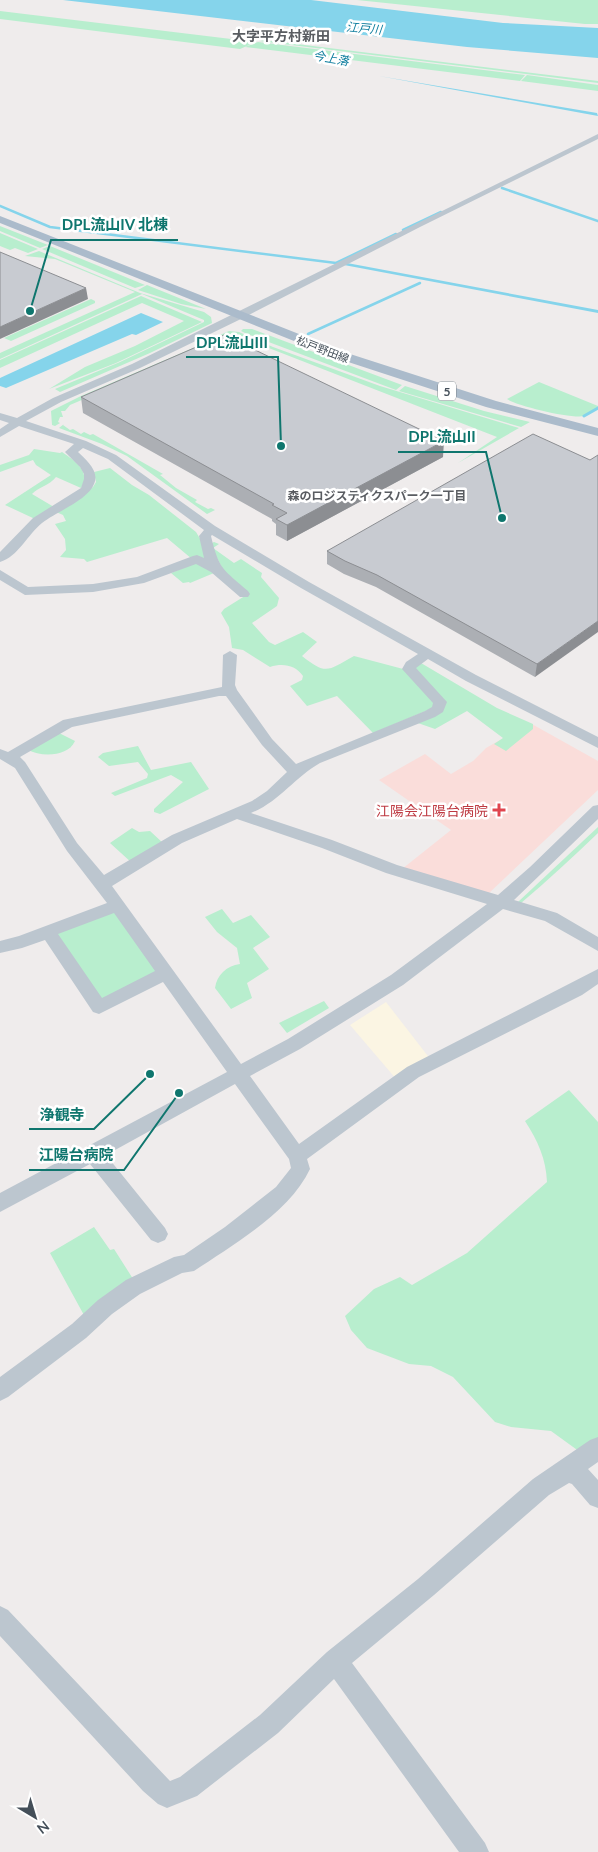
<svg xmlns="http://www.w3.org/2000/svg" width="598" height="1852" font-family="Lato,'Noto Sans JP',sans-serif">
<style>
.commercial{fill:#fbf5e3}
.medical{fill:#faddda}
.green{fill:#b8eece}
.water{fill:#85d4eb}
.lines{fill:none;stroke-linecap:round;stroke-linejoin:round}
.stream-far1{stroke:#85d4eb;stroke-width:2.5}
.stream{stroke:#85d4eb;stroke-width:3}
.minor{fill:#bcc6cf;fill-rule:evenodd}
.major{fill:#abbbcb;fill-rule:evenodd}
.wall{fill:#acafb4}
.shaded-wall{fill:#8c8e92}
.building{fill:#c8cbd1;stroke:#8c8e92}
.health-dot{fill:#e0444e;stroke:#fff;stroke-width:2}
.labels{text-anchor:middle;dominant-baseline:central;stroke-width:5;stroke-linejoin:round;paint-order:stroke}
.far-street-label{font-size:11px;fill:#444f59;stroke:#fff}
.far-water-label{font-size:12px;font-style:italic;fill:#0c7c9d;stroke:#fff}
.shield{fill:#fff;stroke:#7c848b;stroke-width:1}
.shield-label{font-size:12px;font-weight:bold;fill:#444f59}
.far-neighbourhood-label{font-size:12px;font-weight:bold;fill:#595c61;stroke:#fff}
.far-quarter-label{font-size:14px;font-weight:bold;fill:#595c61;stroke:#fff}
.health-label{font-size:14px;fill:#be3a42;stroke:#fff;text-anchor:end}
.leader{fill:none;stroke:#0f766e;stroke-width:2}
.callout-dot{fill:#0f766e;stroke:#fff;stroke-width:2}
.callout-label{font-size:15px;text-anchor:middle;font-weight:bold;fill:#0f766e;stroke:#fff;stroke-width:5;stroke-linejoin:round;paint-order:stroke}
</style>
<rect width="100%" height="100%" fill="#efecec"/>
<path class="commercial" d="M 386,1002 L 431,1060 L 397,1080 L 350,1025 Z"/>
<path class="medical" d="M 530,723 L 598,761 L 598,790 L 488,894 L 402,869 L 451,830 L 379,780 L 425,754 L 451,774 L 473,761 L 486,748 Z"/>
<g class="green">
<path d="M 357,0 L 598,0 L 598,24 L 585,24 Z"/>
<path d="M 0,11 L 256,42 L 240,49 L 0,19 Z"/>
<path d="M 264,40 L 598,81 L 598,83 L 259,41 Z"/>
<path d="M 258,42 L 525,75 L 520,81 L 245,47 Z"/>
<path d="M 527,75 L 598,85 L 598,91 L 521,81 Z"/>
<path d="M 0,226 L 48,245 L 40,248 L 0,231 Z"/>
<path d="M 0,233 L 38,249 L 28,253 L 15,248 L 10,250 L 0,246 Z"/>
<path d="M 50,246 L 145,285 L 135,288 L 42,249 Z"/>
<path d="M 39,251 L 140,293 L 204,312 L 211,317 L 212,323 L 150,353 L 60,392 L 55,389 L 120,362 L 204,322 L 204,320 L 142,294 L 0,359 L 0,353 L 135,292 L 55,259 L 25,256 Z"/>
<path d="M 147,285 L 206,309 L 181,304 L 138,290 Z"/>
<path d="M 141,296 L 202,322 L 116,363 L 49,389 L 85,367 L 135,346 L 184,321 L 142,303 L 0,368 L 0,360 Z"/>
<path d="M 91,299 L 95,301 L 95,303 L 11,341 L 4,338 Z"/>
<path d="M 243,329 L 252,329 L 402,385 L 396,390 L 245,333 L 241,331 Z"/>
<path d="M 229,331 L 239,332 L 273,347 L 380,386 L 519,428 L 458,463 L 497,437 L 251,341 L 235,341 L 220,335 Z"/>
<path d="M 193,348 L 201,349 L 70,405 L 65,411 L 61,411 L 63,417 L 60,417 L 58,422 L 60,423 L 55,426 L 52,425 L 51,411 L 81,396 Z"/>
<path d="M 539,382 L 598,406 L 598,408 C 594,411 589,415 584,416 C 572,419 517,406 507,399 Z"/>
<path d="M 405,386 L 484,411 L 530,422 L 521,427 L 399,391 Z"/>
<path d="M 64,424 L 63,425 L 70,430 L 73,429 L 81,434 L 84,432 L 90,435 L 93,434 L 163,474 L 160,475 L 176,488 L 197,500 L 195,502 L 208,509 L 211,508 L 215,510 L 207,514 L 127,456 L 102,444 L 59,428 Z"/>
<path d="M 34,449 L 60,453 L 62,452 C 74,460 92,472 81,488 L 56,477 C 49,486 38,487 32,494 L 54,507 L 35,519 L 5,505 L 51,475 L 36,465 L 33,460 L 0,472 L 0,465 L 29,455 Z"/>
<path d="M 110,468 L 132,485 L 149,495 L 196,532 L 202,542 L 207,564 L 192,559 L 167,538 L 87,562 L 84,559 L 60,557 L 66,550 L 65,539 L 55,524 L 66,521 L 63,515 L 56,512 L 93,487 L 96,482 L 94,472 Z"/>
<path d="M 214,542 L 219,544 L 213,548 L 234,563 L 241,559 L 262,573 L 261,577 L 279,598 L 277,606 L 252,623 L 269,642 L 275,645 L 303,632 L 317,642 L 302,656 C 327,676 328,670 354,656 L 407,670 L 434,699 L 433,708 L 373,733 L 337,696 L 307,706 L 290,686 L 302,680 L 303,676 C 295,665 283,663 270,667 L 243,650 L 232,648 L 229,627 L 221,613 L 224,609 L 248,594 L 224,572 L 210,544 Z"/>
<path d="M 198,562 L 214,573 L 190,583 L 189,582 L 183,583 L 171,573 Z"/>
<path d="M 421,663 L 497,708 L 533,724 L 533,729 L 506,751 L 494,744 L 503,738 L 467,711 L 435,729 L 415,722 L 442,707 L 414,671 L 416,665 Z"/>
<path d="M 57,732 L 75,741 C 68,757 41,757 28,750 Z"/>
<path d="M 138,746 L 151,770 L 191,762 L 209,789 L 160,814 L 154,812 L 154,809 L 183,782 L 171,775 L 115,796 L 111,793 L 147,778 L 148,774 L 138,762 L 109,766 L 98,757 L 103,753 Z"/>
<path d="M 598,827 L 598,833 C 573,857 547,881 521,903 L 518,902 Z"/>
<path d="M 132,828 L 139,832 L 150,831 L 164,844 L 132,863 L 110,843 Z"/>
<path d="M 222,909 L 233,923 L 251,915 L 270,937 L 253,948 L 269,969 L 247,983 L 252,998 L 231,1009 L 215,988 C 217,975 226,966 240,964 L 237,948 L 217,932 L 205,917 Z"/>
<path d="M 115,910 L 160,973 L 103,1002 L 53,934 Z"/>
<path d="M 324,1001 L 329,1008 L 287,1033 L 279,1023 Z"/>
<path d="M 569,1090 L 598,1122 L 598,1438 L 580,1452 L 551,1431 L 511,1427 L 495,1422 L 453,1377 L 431,1366 L 409,1364 L 367,1348 L 351,1330 L 345,1316 L 374,1289 L 400,1277 L 412,1285 L 467,1253 L 547,1182 C 546,1159 538,1141 525,1121 Z"/>
<path d="M 94,1227 L 110,1250 L 114,1249 L 135,1282 L 85,1317 L 50,1253 Z"/>
</g>
<g class="water">
<path d="M 63,0 L 311,0 L 503,23 L 598,28 L 598,58 L 467,47 Z"/>
<path d="M 379,76 L 597,113 L 598,116 Z"/>
<path d="M 347,263 L 598,310 L 598,313 L 344,265 Z"/>
<path d="M 141,313 L 163,322 L 136,335 L 132,334 L 6,388 L 0,386 L 0,378 Z"/>
</g>
<g class="lines">
<g class="stream-far1">
<path d="M 502,188 L 598,221"/>
<path d="M 0,206 L 50,227 L 336,263 L 396,234"/>
<path d="M 403,230 L 441,212"/>
<path d="M 308,334 L 420,283"/>
</g>
<path class="stream" d="M 584,416 L 598,408"/>
<g class="minor">
<path d="M 598,134 L 598,139 L 420,227 L 243,318 L 140,368 L 61,402 L 26,421 L 86,441 L 116,455 L 215,526 L 309,582 L 476,675 L 598,737 L 598,748 L 466,681 L 428,659 L 416,668 L 447,702 L 443,712 L 435,717 L 320,763 C 295,777 279,802 251,813 L 332,840 L 397,865 L 498,895 L 530,867 L 593,806 L 598,805 L 598,819 L 514,900 L 557,913 L 598,937 L 598,951 L 545,921 L 503,909 L 403,985 L 300,1049 L 250,1076 L 299,1144 L 407,1067 L 598,969 L 598,984 L 582,995 L 419,1077 L 307,1159 L 310,1169 C 290,1212 233,1245 194,1271 L 182,1273 L 140,1294 L 112,1314 L 86,1338 L 8,1397 L 0,1401 L 0,1377 L 72,1324 L 98,1300 L 126,1280 L 174,1257 L 184,1255 L 225,1227 L 276,1187 L 291,1168 L 289,1159 L 235,1084 L 106,1155 L 165,1228 L 168,1234 L 165,1240 L 158,1243 L 151,1240 L 90,1164 L 0,1212 L 0,1193 L 227,1072 L 163,982 L 99,1014 L 93,1012 L 45,940 L 22,948 L 0,953 L 0,941 L 19,936 L 107,903 L 67,851 L 15,768 L 0,759 L 0,749 L 8,752 L 63,720 L 222,687 L 223,655 L 230,651 L 237,655 L 235,685 L 237,690 L 272,739 L 296,764 L 425,711 L 432,707 L 433,703 L 402,669 L 406,662 L 418,654 L 301,588 L 212,535 L 211,536 C 219,570 223,569 248,591 L 250,594 L 248,597 L 240,597 L 211,572 L 196,564 L 144,583 L 93,592 L 25,595 L 0,580 L 0,570 L 28,587 L 93,584 L 137,577 L 193,556 L 197,555 L 204,558 L 199,536 L 204,530 L 108,459 L 83,448 L 78,452 C 86,460 100,471 94,484 C 88,500 56,512 42,523 C 28,534 18,557 0,562 L 0,552 L 33,518 L 81,488 L 84,479 L 84,474 L 80,467 L 65,452 L 74,444 L 19,426 L 0,437 L 0,429 L 9,423 L 0,420 L 0,413 L 17,418 L 53,398 L 132,364 ZM 219,696 L 226,696 L 262,745 L 287,772 L 267,791 L 252,801 L 172,835 L 104,875 L 77,843 L 25,762 L 20,757 L 72,727 ZM 237,819 L 322,848 L 386,873 L 487,904 L 391,975 L 288,1039 L 241,1064 L 112,886 L 182,843 ZM 114,913 L 155,971 L 102,998 L 58,934 Z"/>
<path d="M 598,1437 L 598,1462 L 588,1469 L 598,1480 L 598,1508 L 590,1505 L 572,1484 L 569,1483 L 549,1495 L 434,1595 L 352,1663 L 485,1843 L 489,1852 L 459,1852 L 334,1679 L 278,1733 L 197,1796 L 167,1808 L 158,1804 L 143,1791 L 0,1636 L 0,1606 L 8,1610 L 170,1781 L 180,1777 L 260,1715 L 327,1652 L 418,1579 L 533,1479 L 590,1440 Z"/>
</g>
<path class="major" d="M 0,216 L 347,353 L 496,401 L 598,428 L 598,436 L 486,407 L 339,359 L 0,223 Z"/>
</g>
<g class="wall">
<path d="M 81,397 L 443,457 L 287,541 L 276,535 L 276,524 L 272,521 L 272,519 L 83,413 Z"/>
<path d="M 590,460 L 535,677 L 376,587 L 344,574 L 327,564 L 327,551 Z"/>
</g>
<g class="shaded-wall">
<path d="M 86,288 L 88,299 L 0,339 L 0,327 Z"/>
<path d="M 444,441 L 443,457 L 287,541 L 287,525 Z"/>
<path d="M 598,621 L 598,632 L 535,677 L 537,664 Z"/>
</g>
<g class="building">
<path d="M 0,252 L 86,288 L 0,327 Z"/>
<path d="M 224,335 L 444,441 L 287,525 L 276,519 L 287,513 L 272,505 L 274,504 L 81,397 Z"/>
<path d="M 533,434 L 590,460 L 598,455 L 598,621 L 537,664 L 377,575 L 345,561 L 327,551 Z"/>
</g>
<path class="health-dot" d="M496.5 802.5h5v5h5v5h-5v5h-5v-5h-5v-5h5z"/>
<g class="labels">
<g class="far-street-label">
<text transform="translate(323 349) rotate(21)">松戸野田線</text>
</g>
<g class="far-water-label">
<text transform="translate(364 28) rotate(5)">江戸川</text>
<text transform="translate(331 58) rotate(10)">今上落</text>
</g>
<rect class="shield" x="438" y="381.5" width="18" height="19" rx="4"/>
<g class="shield-label">
<text x="447" y="391">5</text>
</g>
<g class="far-neighbourhood-label">
<text x="377" y="495">森のロジスティクスパーク一丁目</text>
</g>
<g class="far-quarter-label">
<text x="281" y="35">大字平方村新田</text>
</g>
<g class="health-label">
<text x="488" y="810">江陽会江陽台病院</text>
</g>
</g>
<path class="leader" d="M30 311L51 240H178M281 446L278 357H186M502 518L486 452H398M150 1074L94 1129H29M179 1093L124 1170H29"/>
<g class="callout-dot">
<circle cx="30" cy="311" r="5"/>
<circle cx="281" cy="446" r="5"/>
<circle cx="502" cy="518" r="5"/>
<circle cx="150" cy="1074" r="5"/>
<circle cx="179" cy="1093" r="5"/>
</g>
<g class="callout-label">
<text x="115" y="230">DPL流山IV 北棟</text>
<text x="232" y="348">DPL流山III</text>
<text x="442" y="442">DPL流山II</text>
<text x="62" y="1120">浄観寺</text>
<text x="76" y="1160">江陽台病院</text>
</g>
<g transform="translate(35 1817) rotate(142)" stroke="#ffffff" stroke-width="4" paint-order="stroke">
<path d="M0-4L9 19L0 12L-9 19Z" fill="#444f59"/>
<text y="-8" font-size="14" font-weight="bold" text-anchor="middle" fill="#444f59">N</text>
</g>
</svg>
